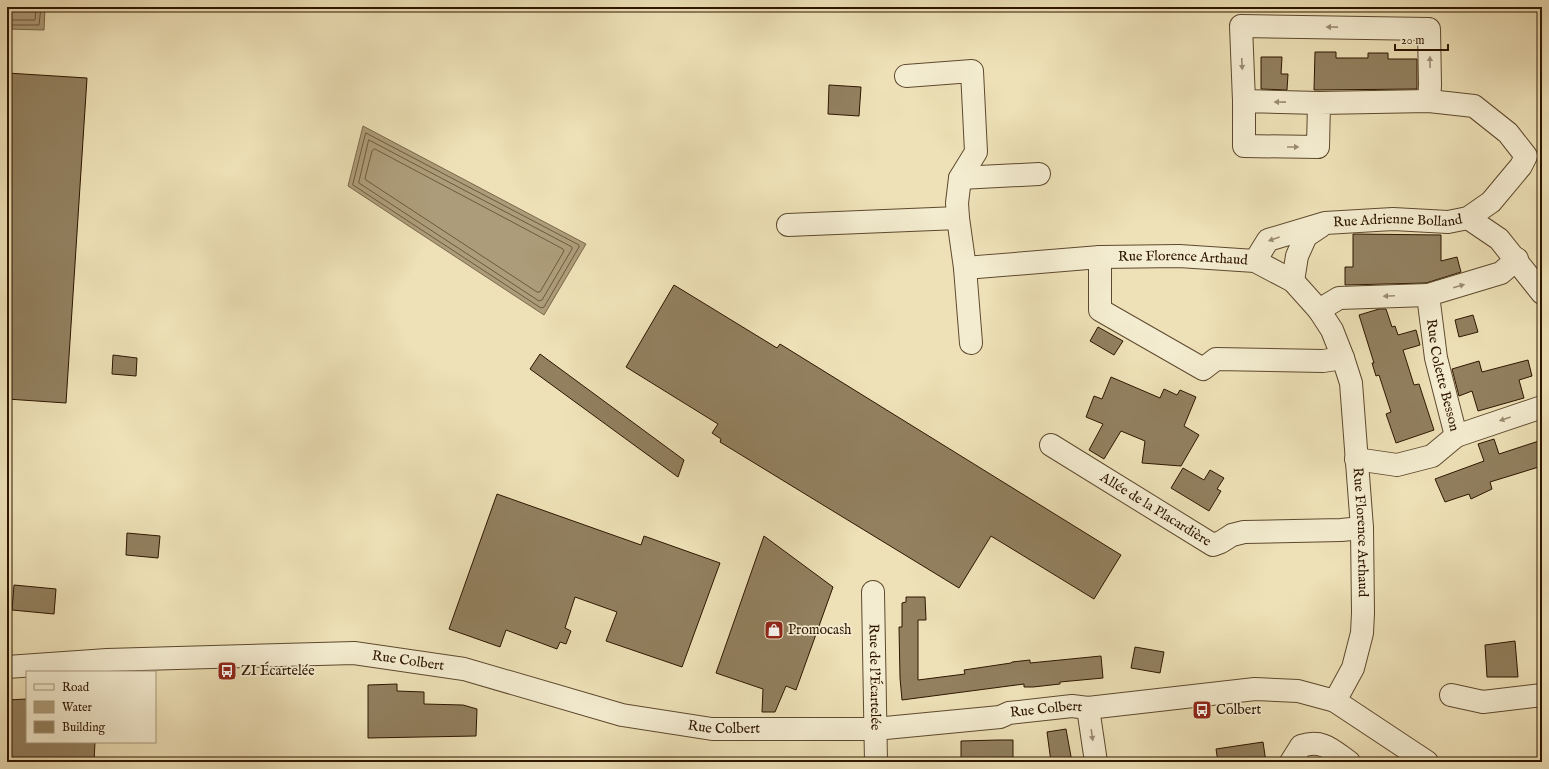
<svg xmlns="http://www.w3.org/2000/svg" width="1549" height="769" font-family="'IM FELL English',serif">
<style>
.water{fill:#ad9c79;stroke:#7a6649}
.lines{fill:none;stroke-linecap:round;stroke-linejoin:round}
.shore{stroke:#6e593c;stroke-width:1}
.building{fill:#92805f;stroke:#2e1600}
.minor-casing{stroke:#5e492e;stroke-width:24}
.minor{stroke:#f4ecd0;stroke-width:22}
.oneway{fill:#9b8c72}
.labels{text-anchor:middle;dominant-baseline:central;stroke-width:3.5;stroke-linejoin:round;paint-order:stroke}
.street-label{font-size:14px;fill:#2e1600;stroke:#f4ecd0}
.poi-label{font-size:14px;fill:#2e1600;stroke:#f4ecd0;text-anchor:start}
</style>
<rect width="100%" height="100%" fill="#eee1b7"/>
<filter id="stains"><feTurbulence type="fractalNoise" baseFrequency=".005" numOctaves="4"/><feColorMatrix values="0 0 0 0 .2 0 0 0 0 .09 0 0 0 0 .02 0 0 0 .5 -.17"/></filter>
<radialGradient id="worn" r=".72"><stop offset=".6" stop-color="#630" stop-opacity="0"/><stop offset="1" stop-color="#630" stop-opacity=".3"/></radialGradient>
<g class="water">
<path d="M 7,7 L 45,7 L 44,30 L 7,29 Z"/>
<path d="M 363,126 L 586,244 L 544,315 L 348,186 Z"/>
</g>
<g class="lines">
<g class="shore">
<path d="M 7,20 L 35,20 L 36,7"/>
<path d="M 7,25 L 39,25 L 41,7"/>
<path d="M 366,133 L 579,245 L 579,247 L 544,307 L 541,308 L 353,185 Z"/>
<path d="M 369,140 L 572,247 L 572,249 L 542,300 L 539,301 L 359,183 Z"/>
<path d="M 375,149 L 563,249 L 564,251 L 540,292 L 537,292 L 366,180 L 365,178 L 372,151 Z"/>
</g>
</g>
<g class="building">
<path d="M 1315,52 L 1336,52 L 1336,58 L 1368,58 L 1368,53 L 1388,53 L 1388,59 L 1417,59 L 1417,89 L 1314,90 Z"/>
<path d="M 1261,57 L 1282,57 L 1281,74 L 1288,74 L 1287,90 L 1261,89 Z"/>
<path d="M 7,73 L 87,78 L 66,403 L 7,399 Z"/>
<path d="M 829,85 L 861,87 L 859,116 L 828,114 Z"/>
<path d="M 1353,234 L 1441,235 L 1441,261 L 1457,257 L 1461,272 L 1426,283 L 1345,285 L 1345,267 L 1353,267 Z"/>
<path d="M 674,285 L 777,348 L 780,344 L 1121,555 L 1094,599 L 991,536 L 959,588 L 720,442 L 721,439 L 712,433 L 718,424 L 626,367 Z"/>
<path d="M 1379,309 L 1386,309 L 1392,327 L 1395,326 L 1398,335 L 1416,330 L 1420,345 L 1403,350 L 1414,385 L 1419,384 L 1434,430 L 1396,443 L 1386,414 L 1391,412 L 1379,375 L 1376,376 L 1372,363 L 1374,363 L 1359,315 Z"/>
<path d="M 1473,315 L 1478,332 L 1459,337 L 1455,320 Z"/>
<path d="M 1098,327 L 1123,341 L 1114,355 L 1090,341 Z"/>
<path d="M 540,354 L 684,460 L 678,477 L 530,369 Z"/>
<path d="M 113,355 L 137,358 L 136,376 L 112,374 Z"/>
<path d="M 1528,360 L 1532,376 L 1519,380 L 1524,398 L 1478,411 L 1472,391 L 1459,396 L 1452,369 L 1479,361 L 1482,372 Z"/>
<path d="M 1111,377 L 1160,398 L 1164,389 L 1177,395 L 1180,390 L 1196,397 L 1184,426 L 1199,435 L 1181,466 L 1142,463 L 1145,441 L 1121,431 L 1104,459 L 1089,450 L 1103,424 L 1086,417 L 1094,396 L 1102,399 Z"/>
<path d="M 1494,439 L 1499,454 L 1542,440 L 1542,466 L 1490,482 L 1492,489 L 1471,499 L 1469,494 L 1445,502 L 1435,479 L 1484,461 L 1478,444 Z"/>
<path d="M 1183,468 L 1204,480 L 1210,470 L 1224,478 L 1217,489 L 1221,491 L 1209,511 L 1171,488 Z"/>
<path d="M 497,494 L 641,545 L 644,536 L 720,563 L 682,667 L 606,641 L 617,612 L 575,597 L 565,628 L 571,631 L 566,644 L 560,642 L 557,649 L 506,630 L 500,647 L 449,629 Z"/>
<path d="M 127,533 L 160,536 L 158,558 L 126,555 Z"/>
<path d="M 764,536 L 833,587 L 796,690 L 786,686 L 775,712 L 762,712 L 763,689 L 716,673 Z"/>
<path d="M 14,585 L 56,589 L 54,614 L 12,610 Z"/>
<path d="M 906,597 L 925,597 L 926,620 L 918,620 L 918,680 L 965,674 L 964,670 L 1011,663 L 1012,662 L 1030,660 L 1030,663 L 1101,656 L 1103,678 L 1060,682 L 1060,684 L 1033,687 L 1024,687 L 1024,684 L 902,700 L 900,678 L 899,627 L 902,627 L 902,603 L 906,602 Z"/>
<path d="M 1515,641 L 1518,677 L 1487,677 L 1485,645 Z"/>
<path d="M 1135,647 L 1164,652 L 1160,673 L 1131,668 Z"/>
<path d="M 397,684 L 397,691 L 424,692 L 424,704 L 463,705 L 477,709 L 476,736 L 368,738 L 368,685 Z"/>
<path d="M 27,699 L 27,742 L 95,742 L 94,762 L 7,762 L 7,700 Z"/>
<path d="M 1066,729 L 1072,762 L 1051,762 L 1047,732 Z"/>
<path d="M 998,740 L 1013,740 L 1013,762 L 961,762 L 961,741 Z"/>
<path d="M 1263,742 L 1266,762 L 1218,762 L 1216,749 Z"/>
</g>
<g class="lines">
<defs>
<g id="minor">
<path d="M 906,76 L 972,71 L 976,152 L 960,178 L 957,203 L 958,218"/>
<path d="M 1244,101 L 1241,26 L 1429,29 L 1430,85 L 1429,101"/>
<path d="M 960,178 L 1039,174"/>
<path d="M 1468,218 L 1499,239 L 1542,293"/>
<path id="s1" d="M 788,225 L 958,218 L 965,268 L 1100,257 L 1179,256 L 1255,261 L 1293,281 L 1319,310 L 1332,330 L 1343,358 L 1351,383 L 1362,528 L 1363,613 L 1362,633 L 1353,668 L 1335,701"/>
<path d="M 1100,257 L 1100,310 L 1203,369 L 1216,359 L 1323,361 L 1343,358"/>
<path id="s2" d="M 1517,259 L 1501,273 L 1428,295 L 1436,358 L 1456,436 L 1542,407"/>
<path id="s3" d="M 1255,261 L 1268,240 L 1325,223 L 1393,219 L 1448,222 L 1468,218 L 1491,202 L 1521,166 L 1526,156 L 1508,133 L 1474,106 L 1429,101 L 1319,103 L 1244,101 L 1244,146 L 1318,147 L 1319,103"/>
<path d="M 965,268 L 971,343"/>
<path d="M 1293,281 L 1297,256 L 1306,236 L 1321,226"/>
<path d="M 1319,310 L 1339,298 L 1428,295"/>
<path id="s4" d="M 1051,445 L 1213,545 L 1221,542 L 1232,535 L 1244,532 L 1341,530 L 1362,528"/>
<path d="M 1356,459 L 1397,465 L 1432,456 L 1456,436"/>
<path id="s5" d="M 873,592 L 876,762"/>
<path id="s6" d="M 7,667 L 107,660 L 354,653 L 464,669 L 622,715 L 712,729 L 875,729 L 1000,717 L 1009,713 L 1072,706 L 1088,708 L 1255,689 L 1298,691 L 1335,701 L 1427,762"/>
<path d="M 1451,695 L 1483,702 L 1542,695"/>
<path d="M 1088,708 L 1096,762"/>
<path d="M 1291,762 L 1301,746 C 1323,739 1332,750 1349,762"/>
</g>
</defs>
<use href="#minor" class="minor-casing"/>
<use href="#minor" class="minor"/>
</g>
<defs><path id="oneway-solid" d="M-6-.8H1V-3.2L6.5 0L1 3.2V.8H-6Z"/></defs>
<g class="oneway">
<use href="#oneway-solid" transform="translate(1332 27) rotate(-179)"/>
<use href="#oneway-solid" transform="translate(1430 62) rotate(-91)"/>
<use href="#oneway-solid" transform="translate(1242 64) rotate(87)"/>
<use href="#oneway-solid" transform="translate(1280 102) rotate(-179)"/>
<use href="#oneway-solid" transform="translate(1293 147)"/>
<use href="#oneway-solid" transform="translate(1274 239) rotate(161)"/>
<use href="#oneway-solid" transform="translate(1459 286) rotate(-16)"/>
<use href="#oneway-solid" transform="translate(1389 296) rotate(178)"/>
<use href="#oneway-solid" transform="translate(1505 419) rotate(161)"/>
<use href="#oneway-solid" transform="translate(1092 735) rotate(82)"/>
</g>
<defs>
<symbol id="shop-square" viewBox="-11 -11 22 22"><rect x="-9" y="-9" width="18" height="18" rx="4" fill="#8f2418" stroke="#f4ecd0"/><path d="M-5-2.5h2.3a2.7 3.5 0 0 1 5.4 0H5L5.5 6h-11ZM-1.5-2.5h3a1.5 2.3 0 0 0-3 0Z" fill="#fff"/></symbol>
<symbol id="bus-square" viewBox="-11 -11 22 22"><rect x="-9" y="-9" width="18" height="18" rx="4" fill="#8f2418" stroke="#f4ecd0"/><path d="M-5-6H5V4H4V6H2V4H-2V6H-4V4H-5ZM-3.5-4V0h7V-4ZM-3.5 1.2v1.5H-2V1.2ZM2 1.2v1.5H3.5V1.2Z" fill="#fff"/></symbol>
</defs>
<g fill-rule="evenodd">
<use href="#shop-square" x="763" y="619" width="22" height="22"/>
<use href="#bus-square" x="216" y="660" width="22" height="22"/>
<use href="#bus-square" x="1191" y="699" width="22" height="22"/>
</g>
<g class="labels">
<g class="street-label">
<text stroke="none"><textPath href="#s3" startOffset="157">Rue Adrienne Bolland</textPath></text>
<text stroke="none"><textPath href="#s1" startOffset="439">Rue Florence Arthaud</textPath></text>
<text stroke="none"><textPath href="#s2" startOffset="179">Rue Colette Besson</textPath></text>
<text stroke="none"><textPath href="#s4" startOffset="123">Allée de la Placardière</textPath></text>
<text stroke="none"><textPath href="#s1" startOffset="823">Rue Florence Arthaud</textPath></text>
<text stroke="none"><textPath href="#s6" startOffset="402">Rue Colbert</textPath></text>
<text stroke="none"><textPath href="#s5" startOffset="85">Rue de l'Écartelée</textPath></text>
<text stroke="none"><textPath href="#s6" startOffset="1050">Rue Colbert</textPath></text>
<text stroke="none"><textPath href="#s6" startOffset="726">Rue Colbert</textPath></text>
</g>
<g class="poi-label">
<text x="788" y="630">Promocash</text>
<text x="241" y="671">ZI Écartelée</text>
<text x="1216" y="710">Colbert</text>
</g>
</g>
<rect width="1549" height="769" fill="none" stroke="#eee1b7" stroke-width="24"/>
<rect x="8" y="8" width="1533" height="753" fill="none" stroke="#2e1600" stroke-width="2"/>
<rect x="12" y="12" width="1525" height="745" fill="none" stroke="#2e1600"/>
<rect x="26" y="671" width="130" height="72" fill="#f4ecd0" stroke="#a5967d"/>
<rect x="34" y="684" width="20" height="6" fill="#f4ecd0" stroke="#a5967d"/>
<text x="62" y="691" font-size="12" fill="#2e1600">Road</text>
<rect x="34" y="701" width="20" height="12" fill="#ad9c79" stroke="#a5967d"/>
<text x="62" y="711" font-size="12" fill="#2e1600">Water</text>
<rect x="34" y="721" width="20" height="12" fill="#92805f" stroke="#a5967d"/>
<text x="62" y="731" font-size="12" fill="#2e1600">Building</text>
<path d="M1395 44v6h53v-6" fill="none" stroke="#2e1600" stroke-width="2"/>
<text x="1401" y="44" font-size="12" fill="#2e1600" stroke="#f4ecd0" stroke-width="3" paint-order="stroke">20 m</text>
<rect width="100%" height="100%" filter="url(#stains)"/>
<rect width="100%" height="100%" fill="url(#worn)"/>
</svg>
